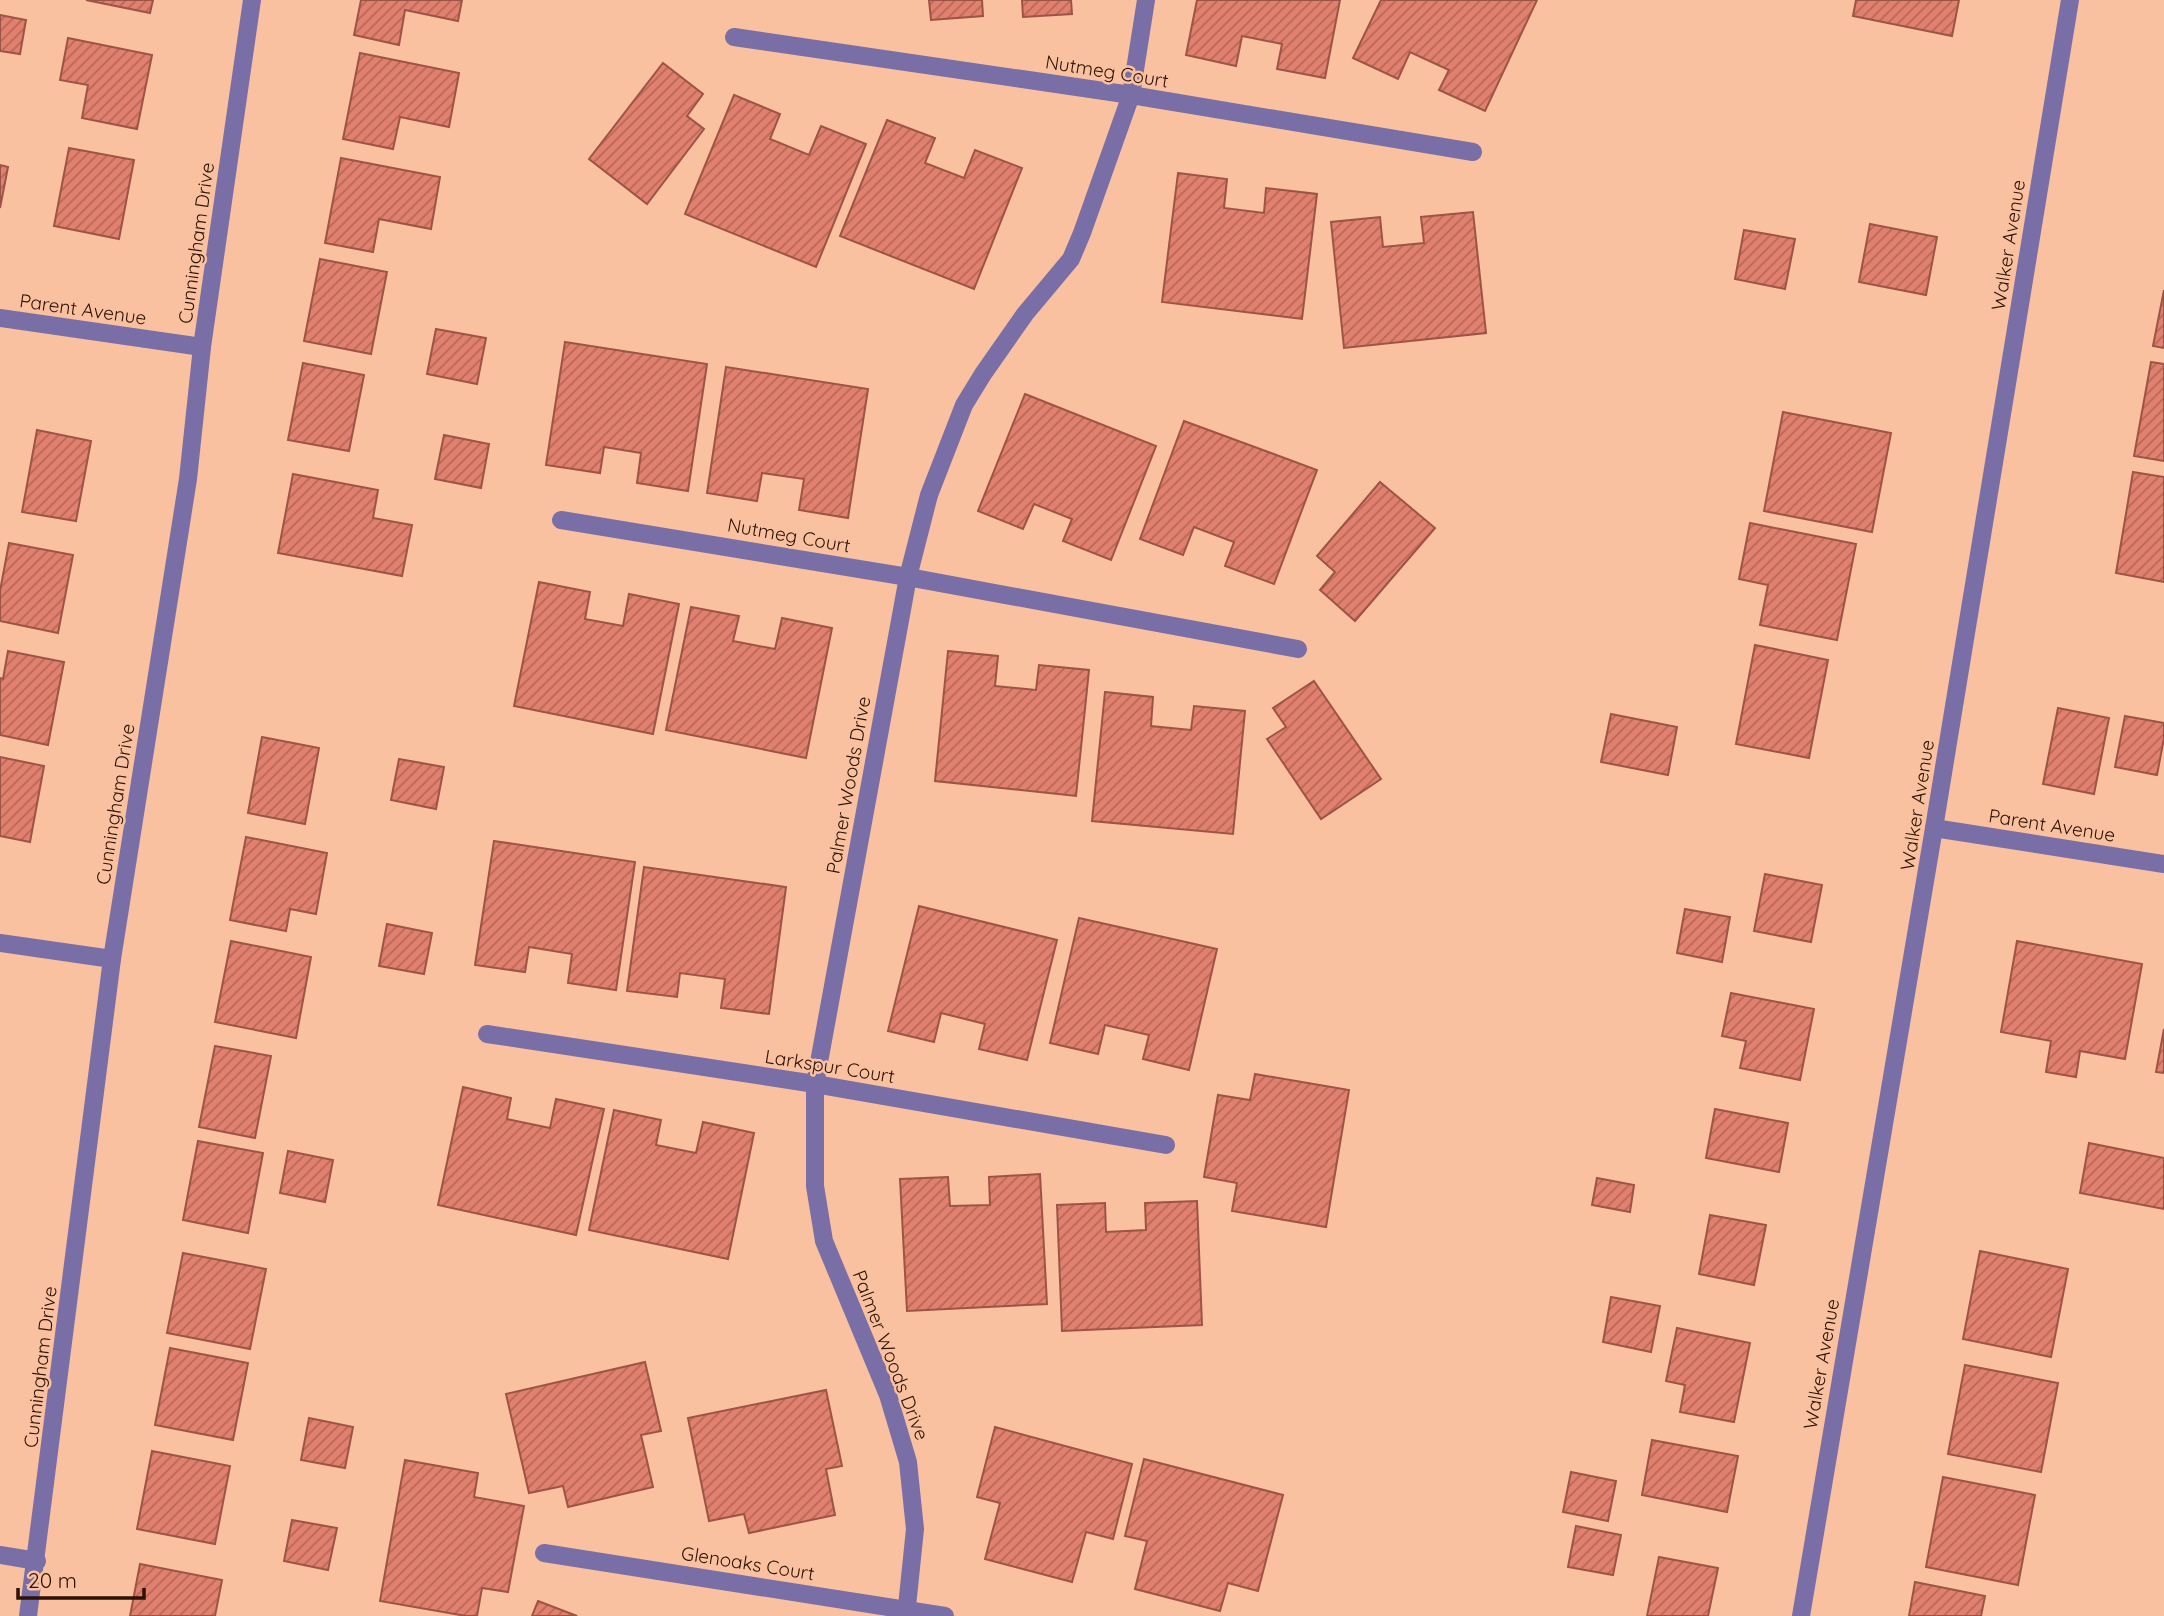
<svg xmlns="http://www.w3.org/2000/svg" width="2164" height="1616" font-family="Quicksand,sans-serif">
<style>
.building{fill:url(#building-hatch);stroke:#9d5447;stroke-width:2}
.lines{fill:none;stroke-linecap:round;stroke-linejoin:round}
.minor{stroke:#796fa6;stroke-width:18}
.labels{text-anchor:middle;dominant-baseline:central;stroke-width:5;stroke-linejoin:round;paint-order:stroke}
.street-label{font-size:19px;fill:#2b1203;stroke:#f9c1a0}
</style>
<defs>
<pattern id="building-hatch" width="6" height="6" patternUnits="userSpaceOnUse" patternTransform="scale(1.75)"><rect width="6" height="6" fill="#e1806e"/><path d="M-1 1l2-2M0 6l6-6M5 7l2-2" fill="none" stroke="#b76758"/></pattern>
</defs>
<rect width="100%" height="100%" fill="#f9c1a0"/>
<g class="building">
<path d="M 86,0 L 153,0 L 150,13 Z"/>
<path d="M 361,0 L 462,0 L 458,21 L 405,10 L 399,45 L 354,35 Z"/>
<path d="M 929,0 L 982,0 L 983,16 L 931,20 Z"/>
<path d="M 1022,0 L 1071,0 L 1072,14 L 1023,17 Z"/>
<path d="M 1197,0 L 1340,0 L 1325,78 L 1277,69 L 1282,44 L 1242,36 L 1236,66 L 1186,55 Z"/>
<path d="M 1381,0 L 1537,0 L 1485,111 L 1439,90 L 1449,70 L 1410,52 L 1398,79 L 1353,58 Z"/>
<path d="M 1856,0 L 1959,0 L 1952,36 L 1853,16 Z"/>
<path d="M 0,15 L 26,20 L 20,54 L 0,51 Z"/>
<path d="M 68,38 L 152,55 L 137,129 L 82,118 L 88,85 L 60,80 Z"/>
<path d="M 360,53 L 459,73 L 449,127 L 400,117 L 393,149 L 343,139 Z"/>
<path d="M 663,63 L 703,94 L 687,116 L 704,129 L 647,204 L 589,159 Z"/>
<path d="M 734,95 L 780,114 L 770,139 L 809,155 L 821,126 L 866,144 L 816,267 L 685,214 Z"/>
<path d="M 887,120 L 935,138 L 925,163 L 964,178 L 975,150 L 1022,168 L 974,289 L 840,236 Z"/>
<path d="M 69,148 L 134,160 L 119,239 L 54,226 Z"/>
<path d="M 341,158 L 440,177 L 431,229 L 379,219 L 373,252 L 325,243 Z"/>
<path d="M 0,165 L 8,167 L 0,208 Z"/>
<path d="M 1178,173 L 1227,179 L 1224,208 L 1264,213 L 1266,188 L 1317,194 L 1302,319 L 1162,302 Z"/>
<path d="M 1473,212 L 1486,333 L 1344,348 L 1331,222 L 1380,217 L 1383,247 L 1424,243 L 1421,217 Z"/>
<path d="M 1870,224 L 1937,237 L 1926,295 L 1859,282 Z"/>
<path d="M 1744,230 L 1795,239 L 1785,289 L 1735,279 Z"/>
<path d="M 320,259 L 387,272 L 371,354 L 304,341 Z"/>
<path d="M 2164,290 L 2164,348 L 2153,346 Z"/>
<path d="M 436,329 L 486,338 L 477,384 L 427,374 Z"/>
<path d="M 565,342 L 707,364 L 688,491 L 637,483 L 641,453 L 604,447 L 600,473 L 546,465 Z"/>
<path d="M 2151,362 L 2164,364 L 2164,461 L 2134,456 Z"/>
<path d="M 303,363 L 364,375 L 349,451 L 288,440 Z"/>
<path d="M 726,367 L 868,389 L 848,518 L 799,510 L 804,479 L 762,473 L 757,501 L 707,493 Z"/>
<path d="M 1025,394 L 1156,446 L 1111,560 L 1063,541 L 1072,519 L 1034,504 L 1023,529 L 978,511 Z"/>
<path d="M 1783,412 L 1891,433 L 1872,532 L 1764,511 Z"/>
<path d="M 1184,421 L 1317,470 L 1274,584 L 1225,566 L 1234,542 L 1194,527 L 1183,555 L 1140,539 Z"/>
<path d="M 37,430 L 91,441 L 76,521 L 22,512 Z"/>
<path d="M 444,435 L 489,444 L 481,488 L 435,479 Z"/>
<path d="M 2133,472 L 2164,477 L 2164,582 L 2116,573 Z"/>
<path d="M 293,474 L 378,490 L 373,518 L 412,525 L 402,576 L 278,553 Z"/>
<path d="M 1380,482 L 1435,528 L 1355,621 L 1320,590 L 1335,572 L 1317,556 Z"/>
<path d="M 1750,523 L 1856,544 L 1837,640 L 1760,625 L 1768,585 L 1739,579 Z"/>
<path d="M 9,543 L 73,555 L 58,633 L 0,621 L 0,591 Z"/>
<path d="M 539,582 L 590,592 L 585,619 L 623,626 L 629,594 L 679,604 L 653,734 L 514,706 Z"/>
<path d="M 691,607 L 739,616 L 733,641 L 775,649 L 782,618 L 832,628 L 806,758 L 666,730 Z"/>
<path d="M 1755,645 L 1828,660 L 1809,758 L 1736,744 Z"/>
<path d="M 8,651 L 64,662 L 48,745 L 0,735 L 0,678 L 3,679 Z"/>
<path d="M 948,651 L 998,656 L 995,686 L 1036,690 L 1039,665 L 1089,670 L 1076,796 L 935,781 Z"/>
<path d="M 1314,681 L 1381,779 L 1321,819 L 1267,739 L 1286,727 L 1273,708 Z"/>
<path d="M 1105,692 L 1153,697 L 1151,726 L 1191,730 L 1194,706 L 1245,711 L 1233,834 L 1092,821 Z"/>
<path d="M 2058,708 L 2109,718 L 2094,794 L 2043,784 Z"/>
<path d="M 1611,714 L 1677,727 L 1668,775 L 1601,762 Z"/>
<path d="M 2125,716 L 2164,723 L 2164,738 L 2157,775 L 2115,767 Z"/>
<path d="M 262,737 L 319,748 L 305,824 L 248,813 Z"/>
<path d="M 0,757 L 44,766 L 30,842 L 0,836 Z"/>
<path d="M 399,759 L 444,767 L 436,809 L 391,800 Z"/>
<path d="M 246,837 L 327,853 L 316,914 L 290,909 L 286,931 L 230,920 Z"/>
<path d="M 494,841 L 635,862 L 616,990 L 568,983 L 572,954 L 529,947 L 525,972 L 475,965 Z"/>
<path d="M 644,867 L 786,887 L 769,1014 L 721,1008 L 725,979 L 680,973 L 677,997 L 627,991 Z"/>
<path d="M 1765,874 L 1822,885 L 1811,942 L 1754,931 Z"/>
<path d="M 919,906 L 1057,940 L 1027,1060 L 979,1049 L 985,1024 L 941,1013 L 934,1042 L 888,1031 Z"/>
<path d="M 1685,909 L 1730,917 L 1722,962 L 1677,953 Z"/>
<path d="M 1079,918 L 1217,949 L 1189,1070 L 1143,1059 L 1149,1035 L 1105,1025 L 1098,1054 L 1050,1043 Z"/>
<path d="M 387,924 L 432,933 L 424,974 L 379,966 Z"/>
<path d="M 231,941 L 311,957 L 296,1038 L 215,1022 Z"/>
<path d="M 2017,941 L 2142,964 L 2125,1059 L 2080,1051 L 2076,1077 L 2046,1072 L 2051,1041 L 2001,1032 Z"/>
<path d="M 1731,993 L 1814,1009 L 1800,1080 L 1740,1068 L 1746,1041 L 1722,1036 Z"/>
<path d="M 2164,1029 L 2164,1073 L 2156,1072 Z"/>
<path d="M 215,1046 L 271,1056 L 255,1138 L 199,1127 Z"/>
<path d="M 1255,1074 L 1349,1090 L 1326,1227 L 1232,1211 L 1237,1183 L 1204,1177 L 1218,1095 L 1250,1100 Z"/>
<path d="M 463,1087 L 511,1098 L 507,1119 L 550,1128 L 556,1099 L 604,1109 L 576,1235 L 438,1205 Z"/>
<path d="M 1715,1109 L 1788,1123 L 1779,1172 L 1706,1158 Z"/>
<path d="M 614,1110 L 661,1120 L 656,1145 L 696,1153 L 703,1122 L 754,1133 L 728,1259 L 589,1230 Z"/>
<path d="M 198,1141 L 263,1153 L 248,1233 L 183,1220 Z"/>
<path d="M 2089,1143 L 2164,1158 L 2164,1209 L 2080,1193 Z"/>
<path d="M 288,1151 L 333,1160 L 325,1202 L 280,1193 Z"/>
<path d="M 1040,1174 L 1047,1304 L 907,1311 L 900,1179 L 948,1177 L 950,1206 L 990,1205 L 989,1177 Z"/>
<path d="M 1597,1178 L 1634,1185 L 1630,1212 L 1592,1205 Z"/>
<path d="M 1197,1201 L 1202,1325 L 1062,1331 L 1057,1205 L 1105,1203 L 1106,1232 L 1146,1230 L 1145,1203 Z"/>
<path d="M 1710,1215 L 1766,1225 L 1754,1285 L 1699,1274 Z"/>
<path d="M 1980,1251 L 2068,1269 L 2051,1357 L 1963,1339 Z"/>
<path d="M 183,1253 L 266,1269 L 250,1349 L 167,1333 Z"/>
<path d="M 1611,1297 L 1660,1306 L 1651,1352 L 1603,1342 Z"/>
<path d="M 1677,1328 L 1750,1343 L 1734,1422 L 1680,1412 L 1685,1385 L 1666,1381 Z"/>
<path d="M 170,1348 L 248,1363 L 233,1440 L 155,1425 Z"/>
<path d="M 645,1362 L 661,1431 L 641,1435 L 653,1487 L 568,1507 L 563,1486 L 529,1493 L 506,1394 Z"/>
<path d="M 1965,1365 L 2058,1383 L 2041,1472 L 1948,1454 Z"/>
<path d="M 826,1390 L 842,1466 L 826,1469 L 835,1515 L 749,1533 L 744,1514 L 709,1521 L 688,1418 Z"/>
<path d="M 309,1418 L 353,1427 L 345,1468 L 301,1460 Z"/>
<path d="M 995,1427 L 1132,1464 L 1113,1539 L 1086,1532 L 1072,1582 L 985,1559 L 1000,1503 L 977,1497 Z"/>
<path d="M 1652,1440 L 1738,1456 L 1727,1512 L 1642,1495 Z"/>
<path d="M 152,1451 L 230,1466 L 215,1544 L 137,1529 Z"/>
<path d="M 1144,1459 L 1283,1495 L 1258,1591 L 1228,1583 L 1220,1611 L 1135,1589 L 1147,1541 L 1125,1536 Z"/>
<path d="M 405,1460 L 478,1473 L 474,1497 L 524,1506 L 508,1592 L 482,1588 L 477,1616 L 466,1616 L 380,1601 Z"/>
<path d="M 1571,1472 L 1616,1481 L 1608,1521 L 1563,1512 Z"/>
<path d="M 1943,1477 L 2035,1495 L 2018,1585 L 1926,1567 Z"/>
<path d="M 292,1520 L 337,1528 L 328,1570 L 284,1561 Z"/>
<path d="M 1576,1526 L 1621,1535 L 1613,1575 L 1568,1567 Z"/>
<path d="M 1659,1557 L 1718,1568 L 1708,1616 L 1647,1616 Z"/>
<path d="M 140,1564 L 222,1580 L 215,1616 L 130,1616 Z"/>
<path d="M 1915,1582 L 1985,1596 L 1981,1616 L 1909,1616 Z"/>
<path d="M 538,1601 L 577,1616 L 532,1616 Z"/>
</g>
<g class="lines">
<g class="minor">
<path d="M 734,37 L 1131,95 L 1473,152"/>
<path d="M 0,318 L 202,347"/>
<path d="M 561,520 L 908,577 L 1298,649"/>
<path d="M 1934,828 L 2164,864"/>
<path d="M 0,943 L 112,959"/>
<path d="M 487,1034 L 815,1084 L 1166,1145"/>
<path d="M 544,1553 L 945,1616"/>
<path d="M 0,1555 L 37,1561"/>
<path d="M 28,1616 L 112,959 L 188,479 L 202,347 L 252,0"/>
<path d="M 906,1616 L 915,1529 L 908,1462 L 888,1395 L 824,1241 L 815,1186 L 815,1084 L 908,577 L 929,495 L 964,405 L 983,374 L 1025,314 L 1071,259 L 1082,233 L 1131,95 L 1146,0"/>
<path d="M 1801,1616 L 1934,828 L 2070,0"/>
</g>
</g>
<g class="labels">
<g class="street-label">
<text transform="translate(1107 71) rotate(9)">Nutmeg Court</text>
<text transform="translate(196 243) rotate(-82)">Cunningham Drive</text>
<text transform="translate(2008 245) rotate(-81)">Walker Avenue</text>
<text transform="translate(83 309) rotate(8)">Parent Avenue</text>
<text transform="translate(789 535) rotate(10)">Nutmeg Court</text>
<text transform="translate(848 785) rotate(-80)">Palmer Woods Drive</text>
<text transform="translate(115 804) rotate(-81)">Cunningham Drive</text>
<text transform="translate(1917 805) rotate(-81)">Walker Avenue</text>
<text transform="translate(2052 825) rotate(9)">Parent Avenue</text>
<text transform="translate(830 1066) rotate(9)">Larkspur Court</text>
<text transform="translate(891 1355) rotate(69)">Palmer Woods Drive</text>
<text transform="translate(1821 1364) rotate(-80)">Walker Avenue</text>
<text transform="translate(40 1367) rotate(-83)">Cunningham Drive</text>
<text transform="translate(748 1563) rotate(9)">Glenoaks Court</text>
</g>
</g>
<path d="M18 1588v10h126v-10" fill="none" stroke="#2b1203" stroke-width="3.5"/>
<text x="28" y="1588" font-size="21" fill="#2b1203" stroke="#f9c1a0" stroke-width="5" paint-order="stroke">20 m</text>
</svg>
